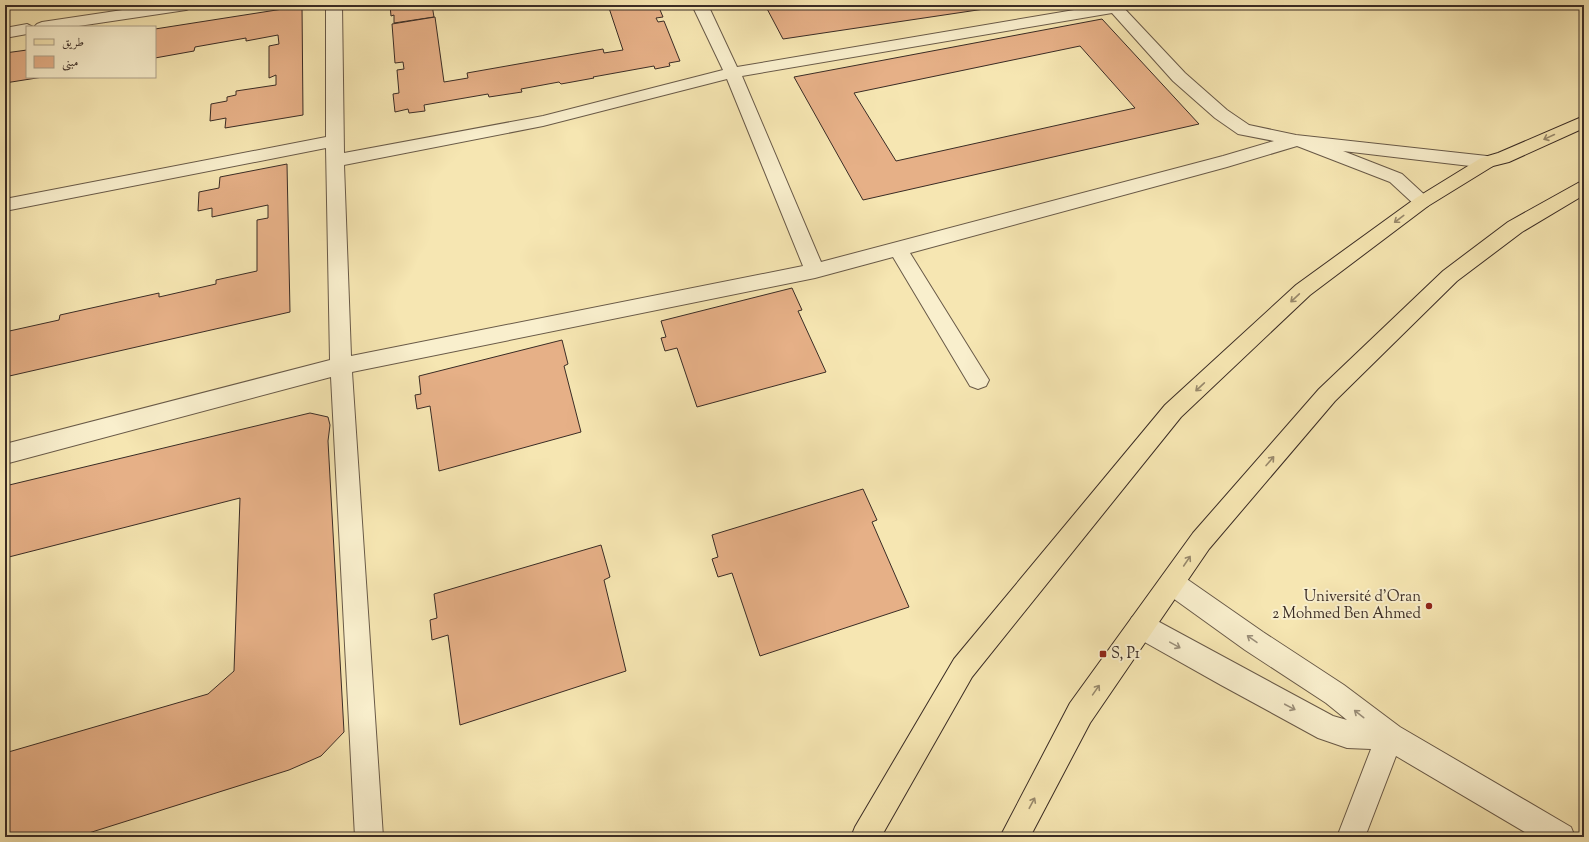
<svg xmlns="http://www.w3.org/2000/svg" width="1589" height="842" font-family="'Sorts Mill Goudy',Amiri,serif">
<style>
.building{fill:#e6b087;stroke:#3a2c25;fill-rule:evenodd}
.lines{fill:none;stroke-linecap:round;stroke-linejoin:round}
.minor-casing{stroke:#695a48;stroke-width:2}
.major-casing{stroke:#3a2c25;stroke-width:2}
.minor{fill:#f9efcd;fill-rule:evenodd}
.major{fill:#f6e6b2;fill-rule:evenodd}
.oneway{stroke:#98896c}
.oneway2{stroke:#9a8e79}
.poi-dot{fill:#8f2418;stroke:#f9efcd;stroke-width:1.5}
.labels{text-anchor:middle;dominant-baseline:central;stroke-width:4;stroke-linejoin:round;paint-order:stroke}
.poi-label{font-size:15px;fill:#3a2c25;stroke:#f9efcd;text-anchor:end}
</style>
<rect width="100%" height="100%" fill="#f6e6b2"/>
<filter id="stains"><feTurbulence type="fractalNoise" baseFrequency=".005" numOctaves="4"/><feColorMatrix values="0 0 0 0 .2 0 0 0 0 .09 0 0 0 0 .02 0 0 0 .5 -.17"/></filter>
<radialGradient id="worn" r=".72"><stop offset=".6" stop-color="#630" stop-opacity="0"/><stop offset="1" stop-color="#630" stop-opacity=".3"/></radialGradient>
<g class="building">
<path d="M 390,5 L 432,5 L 434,17 L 394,23 L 394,15 L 391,16 Z"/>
<path d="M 608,5 L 658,5 L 663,17 L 656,18 L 658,22 L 664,21 L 680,61 L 669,63 L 670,66 L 655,69 L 654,66 L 593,77 L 594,78 L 561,84 L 559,82 L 521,89 L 522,92 L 489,97 L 488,94 L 424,105 L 425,111 L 409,113 L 408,109 L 395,112 L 393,94 L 399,93 L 397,70 L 404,69 L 403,62 L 395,63 L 392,24 L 435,17 L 444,82 L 468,78 L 467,73 L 603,49 L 604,53 L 623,50 Z"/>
<path d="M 765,5 L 810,5 L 811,7 L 823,5 L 1011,5 L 783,39 Z"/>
<path d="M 302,6 L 303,115 L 225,128 L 226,118 L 210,121 L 211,104 L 227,101 L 227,97 L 236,95 L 236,91 L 276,85 L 276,75 L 269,78 L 269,46 L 279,44 L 278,35 L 246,41 L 246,38 L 195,47 L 194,51 L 155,58 L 155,29 Z"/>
<path d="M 1102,19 L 1199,124 L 863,200 L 794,77 ZM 1080,46 L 1135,108 L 896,161 L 854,93 Z"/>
<path d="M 27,50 L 27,77 L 43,77 L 5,83 L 5,53 Z"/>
<path d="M 287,164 L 290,312 L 5,377 L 5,332 L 59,320 L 60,315 L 159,293 L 159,297 L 216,284 L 216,280 L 257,271 L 257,220 L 268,218 L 268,205 L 212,217 L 212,208 L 198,211 L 199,192 L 219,188 L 220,177 Z"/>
<path d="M 792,288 L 802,310 L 798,311 L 826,372 L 697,407 L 677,348 L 665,351 L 661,338 L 666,337 L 661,321 Z"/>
<path d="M 562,340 L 568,364 L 564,366 L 581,432 L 439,471 L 430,406 L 417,409 L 415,395 L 421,394 L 419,376 Z"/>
<path d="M 310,413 L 328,417 L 330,425 L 328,441 L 344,732 L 321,756 L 289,770 L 76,837 L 5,837 L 5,753 L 208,694 L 234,671 L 240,498 L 5,558 L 5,486 Z"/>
<path d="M 863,489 L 877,520 L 872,522 L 909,607 L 760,656 L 732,573 L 718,577 L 712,559 L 718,557 L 712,535 Z"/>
<path d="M 601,545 L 610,577 L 604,580 L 626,671 L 460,725 L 448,635 L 432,640 L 430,620 L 437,618 L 434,594 Z"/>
</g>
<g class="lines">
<defs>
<g id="minor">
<path d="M 156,5 L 194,5 L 191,8 L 186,10 L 72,27 L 34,27 L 37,24 L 42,22 Z"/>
<path d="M 326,5 L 342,5 L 344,153 L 543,116 L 723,70 L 692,5 L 708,5 L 737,67 L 1104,5 L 1121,5 L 1185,73 L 1227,110 L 1249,125 L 1296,135 L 1487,156 L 1493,158 L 1496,162 L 1493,166 L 1487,168 L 1343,151 L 1402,174 L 1428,198 L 1431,202 L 1428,206 L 1422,208 L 1416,206 L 1390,182 L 1297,146 L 1227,167 L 910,253 L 989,380 L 986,386 L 978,389 L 970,386 L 893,257 L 815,278 L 352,372 L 383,837 L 355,837 L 331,377 L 5,464 L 5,444 L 330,360 L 326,148 L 5,211 L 5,199 L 326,137 ZM 1112,13 L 1173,81 L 1215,118 L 1238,134 L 1274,141 L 1223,156 L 821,262 L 742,76 ZM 727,79 L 803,266 L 351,356 L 344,165 L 543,126 Z"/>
<path d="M 27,24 L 33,27 L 27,27 L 27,34 L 5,38 L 5,28 Z"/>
<path d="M 1172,571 L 1181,575 L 1263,632 L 1344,685 L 1400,727 L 1571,827 L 1575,837 L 1533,837 L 1396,756 L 1365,837 L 1337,837 L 1371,749 L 1347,748 L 1318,738 L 1221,685 L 1132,635 L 1128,626 L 1132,617 L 1141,614 L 1150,617 L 1333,716 L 1347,720 L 1326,703 L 1245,650 L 1163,591 L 1160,583 L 1163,575 Z"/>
</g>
<g id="major">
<path d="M 1584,116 L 1584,128 L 1509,162 L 1493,166 L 1428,206 L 1310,295 L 1181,417 L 972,677 L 881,837 L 851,837 L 855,827 L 954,659 L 1165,405 L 1296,285 L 1416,198 L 1481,158 L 1498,153 Z"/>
<path d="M 1584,181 L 1584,195 L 1522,232 L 1457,281 L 1335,401 L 1209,549 L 1090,723 L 1030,837 L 1000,837 L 1070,703 L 1193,533 L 1319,389 L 1443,271 L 1508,222 L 1578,183 Z"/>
</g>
</defs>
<use href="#minor" class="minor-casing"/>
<use href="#major" class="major-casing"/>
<use href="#minor" class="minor"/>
<use href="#major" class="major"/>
</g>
<defs><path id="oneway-shaft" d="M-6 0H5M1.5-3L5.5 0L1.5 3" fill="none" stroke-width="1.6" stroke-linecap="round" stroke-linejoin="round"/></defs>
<g class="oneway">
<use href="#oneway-shaft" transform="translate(1549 137) rotate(155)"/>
<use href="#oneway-shaft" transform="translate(1399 219) rotate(143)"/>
<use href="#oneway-shaft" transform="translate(1295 298) rotate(137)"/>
<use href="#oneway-shaft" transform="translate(1200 387) rotate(137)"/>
<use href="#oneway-shaft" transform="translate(1270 461) rotate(-49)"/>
<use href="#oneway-shaft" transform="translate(1187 561) rotate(-56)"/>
<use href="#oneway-shaft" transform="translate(1096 690) rotate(-55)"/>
<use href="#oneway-shaft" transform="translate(1032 803) rotate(-62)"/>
</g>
<g class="oneway2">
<use href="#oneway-shaft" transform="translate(1252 639) rotate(-145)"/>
<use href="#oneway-shaft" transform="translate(1175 645) rotate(29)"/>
<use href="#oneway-shaft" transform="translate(1290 707) rotate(28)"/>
<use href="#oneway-shaft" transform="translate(1359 714) rotate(-142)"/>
</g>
<g class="poi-dot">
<circle cx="1429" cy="606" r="4"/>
<rect x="1099" y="650" width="8" height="8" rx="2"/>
</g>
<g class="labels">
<g class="poi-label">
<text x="1421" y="597">Université d'Oran<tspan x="1421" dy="17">2 Mohmed Ben Ahmed</tspan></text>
<text x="1111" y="654" text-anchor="start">S, P1</text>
</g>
</g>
<rect width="1589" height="842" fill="none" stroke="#f6e6b2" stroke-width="20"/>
<rect x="6" y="6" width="1577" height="830" fill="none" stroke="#3a2c25" stroke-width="2"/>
<rect x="10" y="10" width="1569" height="822" fill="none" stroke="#3a2c25"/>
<rect x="26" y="26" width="130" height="52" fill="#f9efcd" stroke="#ada18a"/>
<rect x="34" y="39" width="20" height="6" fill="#f6e6b2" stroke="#ada18a"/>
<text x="62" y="46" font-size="12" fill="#3a2c25">طريق</text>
<rect x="34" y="56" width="20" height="12" fill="#e6b087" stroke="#ada18a"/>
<text x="62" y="66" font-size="12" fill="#3a2c25">مبنى</text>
<rect width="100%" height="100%" filter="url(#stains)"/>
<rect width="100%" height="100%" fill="url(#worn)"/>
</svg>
